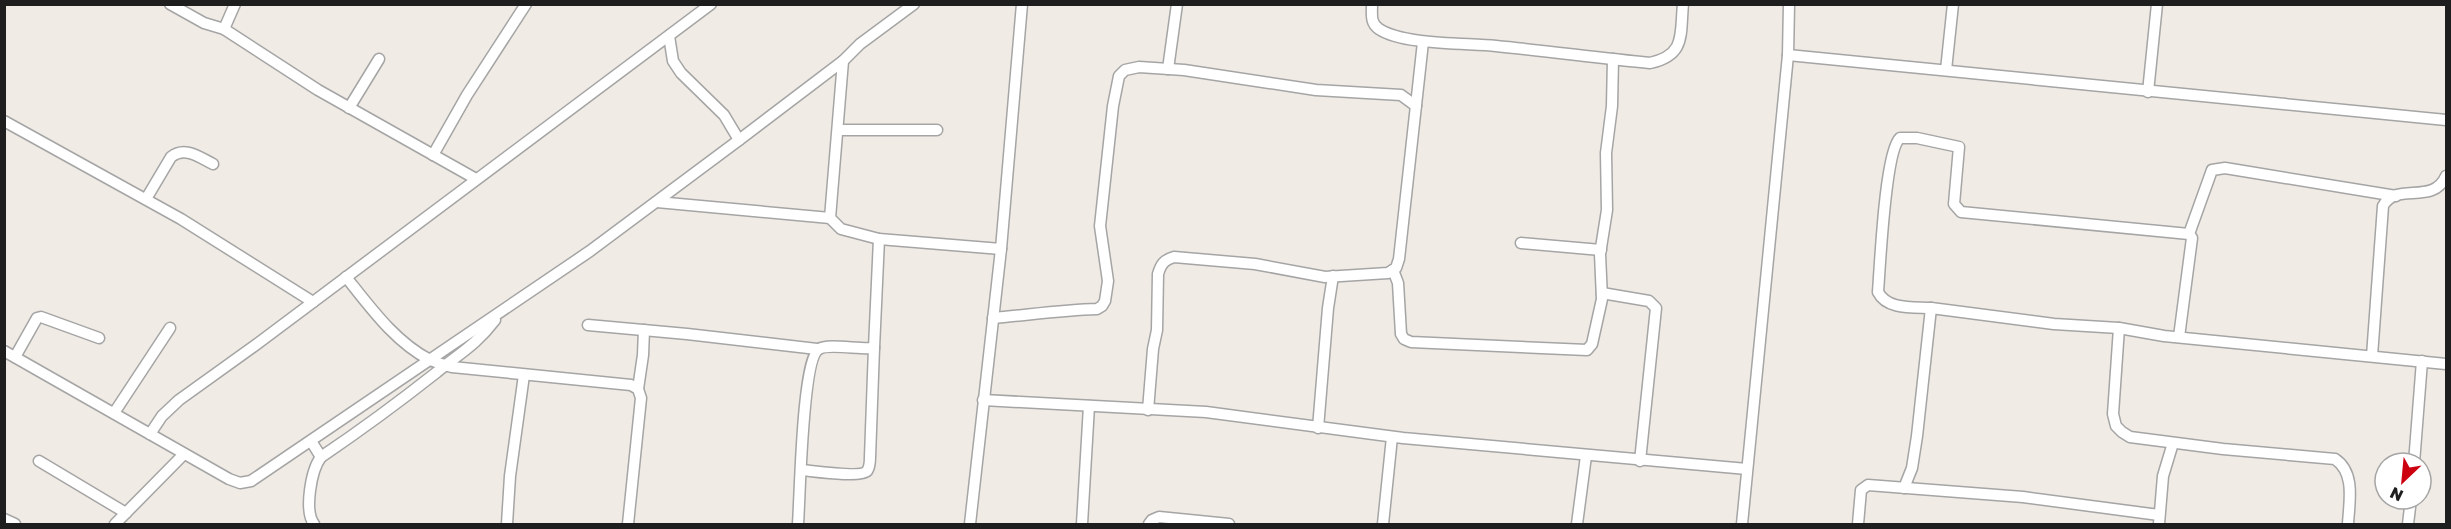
<svg xmlns="http://www.w3.org/2000/svg" width="2451" height="529" font-family="'Golos Text',sans-serif">
<style>
.lines{fill:none;stroke-linecap:round;stroke-linejoin:round}
.minor-casing{stroke:#a5a5a5;stroke-width:13}
.minor{stroke:#fff;stroke-width:10}
</style>
<rect width="100%" height="100%" fill="#f0ebe4"/>
<g class="lines">
<defs>
<g id="minor">
<path d="M 170,4 L 204,23 L 224,29 L 318,90 L 476,179"/>
<path d="M 1372,4 C 1372,14 1370,23 1379,29 C 1403,45 1466,43 1496,46 C 1547,51 1599,58 1650,63 C 1686,55 1680,35 1683,4"/>
<path d="M 224,29 L 235,4"/>
<path d="M 669,36 L 673,61 L 681,73 L 724,115 L 739,140"/>
<path d="M 1788,55 L 2446,120"/>
<path d="M 843,61 L 830,218 L 841,229 L 879,239 L 1001,249"/>
<path d="M 1168,69 L 1177,4"/>
<path d="M 1946,70 L 1953,4"/>
<path d="M 2148,92 L 2157,4"/>
<path d="M 349,108 L 379,59"/>
<path d="M 4,121 L 181,219 L 313,302"/>
<path d="M 839,130 L 937,130"/>
<path d="M 433,155 L 467,95 L 526,4"/>
<path d="M 146,199 L 171,157 C 185,146 199,157 213,164"/>
<path d="M 657,202 L 830,218"/>
<path d="M 2189,234 L 2212,170 L 2225,168 L 2396,196"/>
<path d="M 1521,243 L 1601,250"/>
<path d="M 1393,270 L 1398,283 L 1401,334 L 1404,339 L 1411,342 L 1587,350 L 1592,344 L 1602,299 L 1600,254 L 1607,210 L 1606,153 L 1612,106 L 1613,59"/>
<path d="M 346,277 C 370,307 395,342 430,360 C 437,363 445,365 452,367 L 631,385 L 638,389 L 641,398 L 628,524"/>
<path d="M 1602,293 L 1649,301 L 1656,308 L 1640,461"/>
<path d="M 1931,308 L 2054,324 L 2119,328 L 2164,336 L 2446,364"/>
<path d="M 993,318 C 1028,315 1062,310 1097,309 L 1102,306 L 1105,301 L 1108,281 L 1100,226 L 1113,106 L 1119,76 L 1125,70 L 1139,67 L 1184,70 L 1316,90 L 1401,95 L 1416,106"/>
<path d="M 588,325 L 687,334 L 817,349"/>
<path d="M 2119,328 L 2113,414 L 2116,426 L 2122,432 L 2130,437 L 2223,449 L 2335,459 C 2356,473 2349,503 2348,524"/>
<path d="M 4,351 L 229,479 L 240,483 L 251,481 L 590,251 L 739,140 L 843,61 L 860,44 L 914,4"/>
<path d="M 2372,356 L 2383,206 C 2396,181 2433,206 2446,176"/>
<path d="M 15,357 L 37,318 L 41,317 L 99,338"/>
<path d="M 638,389 L 643,355 L 644,330"/>
<path d="M 983,400 L 1206,412 L 1403,438 L 1747,469"/>
<path d="M 1148,410 L 1153,349 L 1157,330 L 1158,274 C 1161,264 1164,260 1174,257 L 1255,264 L 1325,277 L 1388,273 L 1396,268 L 1399,259 L 1423,42"/>
<path d="M 114,413 L 170,328"/>
<path d="M 1318,428 L 1328,308 L 1333,276"/>
<path d="M 150,434 L 162,416 L 179,400 L 257,344 L 711,4"/>
<path d="M 311,441 L 321,457 C 311,470 304,511 314,524"/>
<path d="M 321,457 C 361,430 399,402 437,372 C 460,353 476,345 495,320"/>
<path d="M 39,461 L 126,513"/>
<path d="M 2414,463 L 2422,361"/>
<path d="M 801,470 C 813,471 861,478 867,471 C 870,467 870,461 870,457 L 874,348"/>
<path d="M 1904,488 L 1912,468 L 1917,436 L 1931,308 C 1913,307 1887,310 1878,292 C 1880,267 1885,151 1900,138 L 1917,138 L 1959,147 L 1954,204 L 1961,212 L 2189,234 L 2192,238 L 2179,337"/>
<path d="M 4,519 L 15,524"/>
<path d="M 115,524 L 184,454"/>
<path d="M 507,524 L 510,476 L 524,375"/>
<path d="M 798,524 C 800,498 802,359 819,349 C 828,343 861,350 874,348 L 879,239"/>
<path d="M 970,524 L 1001,249 L 1022,4"/>
<path d="M 1082,524 L 1089,406"/>
<path d="M 1149,524 L 1152,520 L 1159,517 L 1229,524"/>
<path d="M 1383,524 L 1392,437"/>
<path d="M 1577,524 L 1586,456"/>
<path d="M 1742,524 L 1788,55 L 1789,4"/>
<path d="M 1858,524 L 1861,490 L 1868,485 L 2023,497 L 2159,515"/>
<path d="M 2159,524 L 2163,476 L 2173,443"/>
<path d="M 2408,524 L 2411,499"/>
</g>
</defs>
<use href="#minor" class="minor-casing"/>
<use href="#minor" class="minor"/>
</g>
<rect width="2451" height="529" fill="none" stroke="#1e1e1e" stroke-width="12"/>
<g transform="translate(2403 481) rotate(206)"><circle r="28" fill="#ffffff" stroke="#a5a5a5" stroke-width="1.5"/>
<path d="M0-4.5L10 22L0 15L-10 22Z" fill="#cd000f"/>
<text y="-9" font-size="16" font-weight="bold" text-anchor="middle" fill="#1e1e1e">N</text>
</g>
</svg>
